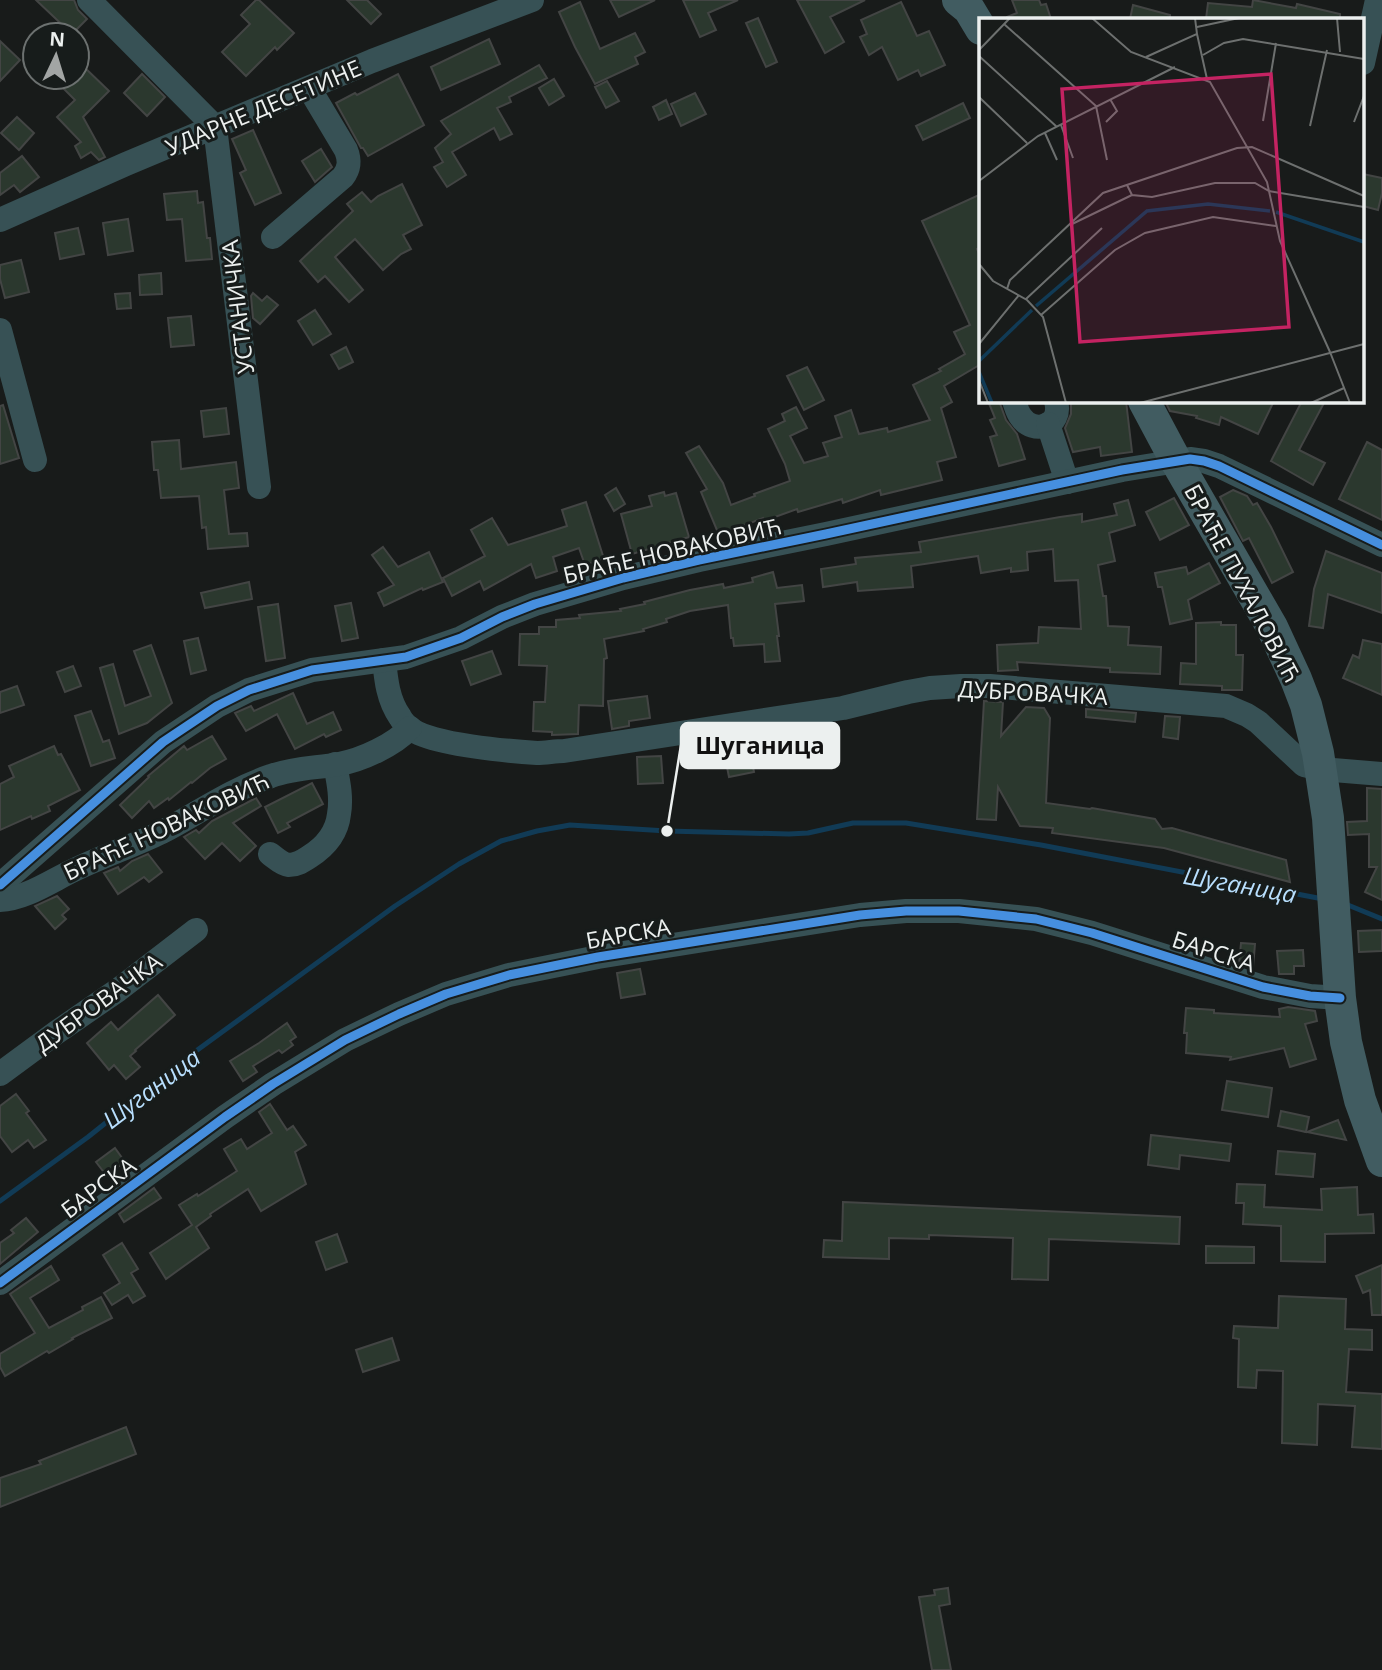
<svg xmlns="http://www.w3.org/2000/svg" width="1382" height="1670" font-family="'Open Sans',sans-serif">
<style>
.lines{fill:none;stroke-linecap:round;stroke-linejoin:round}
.stream{stroke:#113b56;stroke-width:5}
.building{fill:#2b382e;stroke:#434544;stroke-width:2}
.minor{stroke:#375155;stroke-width:24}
.major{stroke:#415c61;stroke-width:32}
.cycleway-casing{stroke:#171c1b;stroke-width:13}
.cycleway{stroke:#468fdf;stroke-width:9}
.labels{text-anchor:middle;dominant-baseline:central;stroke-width:6;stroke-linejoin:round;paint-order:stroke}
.street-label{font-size:23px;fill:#ecf0ef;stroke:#171c1b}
.water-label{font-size:24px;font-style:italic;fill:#b8dffe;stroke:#171c1b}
.inset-river{fill:none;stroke:#113b56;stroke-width:3.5}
.inset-road{fill:none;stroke:#6d706f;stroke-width:2}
.view{fill:#c42362;fill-opacity:0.15;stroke:#c42362;stroke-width:3.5}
.inset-edge{fill:none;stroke:#ecf0ef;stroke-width:3.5}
.leader{fill:none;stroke:#ecf0ef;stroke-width:2.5}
.callout-dot{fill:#ecf0ef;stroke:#171c1b;stroke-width:2.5}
.callout{fill:#ecf0ef;stroke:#ecf0ef;stroke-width:2.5}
.callout-label{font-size:24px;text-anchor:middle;font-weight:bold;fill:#111}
</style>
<rect width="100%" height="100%" fill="#181b1a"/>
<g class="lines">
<g class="stream">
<path d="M 1343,903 L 1382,919"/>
<path d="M 0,1201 L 88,1137 L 196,1051 L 395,906 L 459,864 L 501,841 L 537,831 L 570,825 L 667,831 L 789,834 L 808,833 L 853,823 L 906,823 L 1041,845 L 1323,899"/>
</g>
</g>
<g class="building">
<path d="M 36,0 L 74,0 L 78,10 L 87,19 L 72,34 Z"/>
<path d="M 256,0 L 259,0 L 294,33 L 277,50 L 275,47 L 246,76 L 222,52 L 250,24 L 241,15 Z"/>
<path d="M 347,0 L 367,0 L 381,14 L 371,24 Z"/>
<path d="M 610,0 L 655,0 L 619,17 Z"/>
<path d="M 683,0 L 738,0 L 708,13 L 716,30 L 700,37 Z"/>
<path d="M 797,0 L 865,0 L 830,17 L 844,42 L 825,53 Z"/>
<path d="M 1012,0 L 1039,0 L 1041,5 L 1046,4 L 1051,19 L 1007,19 L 1007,17 L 1017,13 Z"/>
<path d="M 1253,0 L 1296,8 L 1297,4 L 1340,14 L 1340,19 L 1206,19 L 1208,3 L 1252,7 Z"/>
<path d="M 580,2 L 600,49 L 635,33 L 645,52 L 635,57 L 638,64 L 595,84 L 575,47 L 559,12 Z"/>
<path d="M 901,2 L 917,36 L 929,31 L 945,65 L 921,76 L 918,70 L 898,80 L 882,47 L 869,55 L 860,37 L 867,34 L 861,20 Z"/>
<path d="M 1133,5 L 1170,15 L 1170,19 L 1130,19 Z"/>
<path d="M 758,18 L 777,62 L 766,67 L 746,23 Z"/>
<path d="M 489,39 L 500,64 L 441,90 L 431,67 Z"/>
<path d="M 0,41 L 20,60 L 0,81 Z"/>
<path d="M 82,65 L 109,91 L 83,117 L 105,157 L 99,160 L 91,152 L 81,158 L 75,146 L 81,142 L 57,117 L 75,100 L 61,86 L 70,77 L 77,77 L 77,70 Z"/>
<path d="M 539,65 L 547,78 L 509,97 L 511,102 L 497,108 L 512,134 L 500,140 L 494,128 L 452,152 L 466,175 L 447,187 L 434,167 L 443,162 L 435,148 L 451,134 L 441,121 Z"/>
<path d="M 142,74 L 165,97 L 147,116 L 124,93 Z"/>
<path d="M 398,74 L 424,125 L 368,156 L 363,148 L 361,148 L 336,103 L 355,93 L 357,95 Z"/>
<path d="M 554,79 L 564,96 L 549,105 L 539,88 Z"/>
<path d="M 607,81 L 619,101 L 606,108 L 595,87 Z"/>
<path d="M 695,93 L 706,114 L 681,126 L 671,104 Z"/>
<path d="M 666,100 L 672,114 L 659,120 L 653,107 Z"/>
<path d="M 963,103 L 970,118 L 923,140 L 916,126 Z"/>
<path d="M 17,117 L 34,133 L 19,150 L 1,133 Z"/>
<path d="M 253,130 L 281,193 L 255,205 L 240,173 L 246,170 L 232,139 Z"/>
<path d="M 321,149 L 332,167 L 315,182 L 302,161 Z"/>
<path d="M 22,156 L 39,177 L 20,192 L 14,185 L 0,195 L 0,173 Z"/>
<path d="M 1363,174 L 1382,178 L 1382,193 L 1378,210 L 1363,206 Z"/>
<path d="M 402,184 L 422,225 L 403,235 L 411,249 L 401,254 L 383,270 L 355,239 L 335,257 L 363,290 L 349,302 L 325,276 L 318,282 L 300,261 L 353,211 L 347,204 L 362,192 L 371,202 L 378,196 Z"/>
<path d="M 197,191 L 198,203 L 203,202 L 207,238 L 210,238 L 212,259 L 186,261 L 182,219 L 167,220 L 164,194 Z"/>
<path d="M 981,194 L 981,247 L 977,249 L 981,258 L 981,364 L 944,386 L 952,402 L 941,408 L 956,457 L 937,462 L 942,480 L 881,495 L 880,490 L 843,503 L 842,499 L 798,512 L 797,509 L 764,521 L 763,518 L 719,535 L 701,492 L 707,489 L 686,453 L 699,446 L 723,483 L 731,505 L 755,496 L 754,494 L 790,481 L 785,464 L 768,429 L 785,421 L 782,414 L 796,407 L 807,428 L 790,436 L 804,463 L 828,456 L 823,443 L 842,437 L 835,416 L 851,410 L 859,434 L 887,428 L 888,432 L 930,420 L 913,385 L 941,371 L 939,369 L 965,354 L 954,332 L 970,325 L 922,221 Z"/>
<path d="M 128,219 L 133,251 L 108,255 L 103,223 Z"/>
<path d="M 78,228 L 84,254 L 60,259 L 55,233 Z"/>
<path d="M 21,260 L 29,292 L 5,298 L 0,279 L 0,265 Z"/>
<path d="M 161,273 L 162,294 L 140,295 L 139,275 Z"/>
<path d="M 130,293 L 131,308 L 117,309 L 115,294 Z"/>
<path d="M 253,293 L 262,301 L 267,296 L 278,305 L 260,324 L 253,318 L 251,296 Z"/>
<path d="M 315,310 L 331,334 L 313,345 L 298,321 Z"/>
<path d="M 191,316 L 194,345 L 171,347 L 168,318 Z"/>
<path d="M 346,347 L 353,362 L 339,369 L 331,355 Z"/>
<path d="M 807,367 L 824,400 L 804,410 L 787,376 Z"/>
<path d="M 988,401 L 999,401 L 1006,420 L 1017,434 L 1025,459 L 999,466 L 990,437 L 997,435 L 990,420 L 995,418 Z"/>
<path d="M 1071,401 L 1126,401 L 1132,452 L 1101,456 L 1100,447 L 1073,452 L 1065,428 L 1071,414 Z"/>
<path d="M 1165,401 L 1274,401 L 1258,434 L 1221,417 L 1219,425 L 1196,418 L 1197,416 L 1170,411 Z"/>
<path d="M 1302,401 L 1325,401 L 1299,450 L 1325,463 L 1313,485 L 1271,461 Z"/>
<path d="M 3,405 L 19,458 L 0,464 L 0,406 Z"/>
<path d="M 226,408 L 229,434 L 204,437 L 201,411 Z"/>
<path d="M 179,440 L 181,469 L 236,462 L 239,488 L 224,490 L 229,534 L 247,533 L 248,546 L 208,549 L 206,527 L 202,528 L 199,496 L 161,498 L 158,470 L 154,470 L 152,442 Z"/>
<path d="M 1367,442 L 1382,450 L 1382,520 L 1339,499 Z"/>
<path d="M 616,488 L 625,504 L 614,511 L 605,495 Z"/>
<path d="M 1233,490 L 1247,496 L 1253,505 L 1257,503 L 1271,527 L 1293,572 L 1272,583 L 1249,538 L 1243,541 L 1220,497 Z"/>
<path d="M 664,492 L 665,496 L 676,493 L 689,537 L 632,554 L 621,514 L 652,506 L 649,496 Z"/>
<path d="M 1174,498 L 1189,525 L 1160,540 L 1146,512 Z"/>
<path d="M 1128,500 L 1135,525 L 1109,533 L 1115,561 L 1098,565 L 1103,596 L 1106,596 L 1108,626 L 1129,627 L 1128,645 L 1161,647 L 1160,674 L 1110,672 L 1110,668 L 1017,662 L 1018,670 L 998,671 L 997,645 L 1038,643 L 1039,627 L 1081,629 L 1078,580 L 1055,581 L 1053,549 L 1027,552 L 1028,570 L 1011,572 L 1011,568 L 981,573 L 978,556 L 911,566 L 913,587 L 858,591 L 857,582 L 823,587 L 821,569 L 856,564 L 855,558 L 921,552 L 919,542 L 1060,517 L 1082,514 L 1082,522 L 1117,515 L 1114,504 Z"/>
<path d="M 586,502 L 604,559 L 585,565 L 579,548 L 553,557 L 557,571 L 536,578 L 531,564 L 484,590 L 480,581 L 452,596 L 443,578 L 485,556 L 471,530 L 492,518 L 508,545 L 567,526 L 562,510 Z"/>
<path d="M 383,547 L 398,567 L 429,552 L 443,582 L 423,590 L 422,588 L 384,606 L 378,593 L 394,585 L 372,555 Z"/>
<path d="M 1326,551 L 1382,573 L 1382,613 L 1328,594 L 1323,628 L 1309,626 L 1314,589 Z"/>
<path d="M 1209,563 L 1220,583 L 1188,600 L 1192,619 L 1170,624 L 1162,587 L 1158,587 L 1155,573 L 1186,567 L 1188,574 Z"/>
<path d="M 773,572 L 777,588 L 802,585 L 804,601 L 775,604 L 779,636 L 777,636 L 780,661 L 765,662 L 764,644 L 734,646 L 733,638 L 731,638 L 728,605 L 690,611 L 666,619 L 667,622 L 643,629 L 644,631 L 604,639 L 607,658 L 604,659 L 603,706 L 579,705 L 578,734 L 552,735 L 552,732 L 533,731 L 534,702 L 545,702 L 547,666 L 519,665 L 520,634 L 539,634 L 539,627 L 556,627 L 556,620 L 580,618 L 579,615 L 621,611 L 620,609 L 645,604 L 644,602 L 690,590 L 723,584 L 724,588 L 753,582 L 752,578 Z"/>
<path d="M 249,582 L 252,599 L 205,608 L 201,593 Z"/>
<path d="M 351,603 L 358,638 L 342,641 L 335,606 Z"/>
<path d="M 278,604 L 285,658 L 266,661 L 258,607 Z"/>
<path d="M 1221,622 L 1221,625 L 1236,625 L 1236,655 L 1243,655 L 1242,690 L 1222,690 L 1222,686 L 1180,684 L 1181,663 L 1196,664 L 1196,623 Z"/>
<path d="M 198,638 L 206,670 L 191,674 L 184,641 Z"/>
<path d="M 1363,640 L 1382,644 L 1382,695 L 1343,678 L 1353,655 L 1359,658 Z"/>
<path d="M 151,645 L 172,703 L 147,723 L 119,734 L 100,668 L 113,664 L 125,706 L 151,696 L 134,651 Z"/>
<path d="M 492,651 L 501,674 L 471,685 L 462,661 Z"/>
<path d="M 73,666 L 81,686 L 65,692 L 57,672 Z"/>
<path d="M 17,686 L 24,705 L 0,713 L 0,692 Z"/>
<path d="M 293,693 L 307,724 L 333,712 L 341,730 L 326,737 L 324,734 L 295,749 L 277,714 L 246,731 L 235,713 L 251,706 L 254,711 Z"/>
<path d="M 647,696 L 650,718 L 629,721 L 629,726 L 612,729 L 608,701 Z"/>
<path d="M 984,701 L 1003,702 L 1001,736 L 1026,707 L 1044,708 L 1050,718 L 1046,803 L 1090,809 L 1092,808 L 1155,819 L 1162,829 L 1172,828 L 1286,860 L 1290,882 L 1164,848 L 1052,833 L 1053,828 L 1020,826 L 998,787 L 996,820 L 977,819 Z"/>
<path d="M 1086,709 L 1136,713 L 1135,722 L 1086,717 Z"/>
<path d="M 91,711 L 103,742 L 109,740 L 115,758 L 91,766 L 75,716 Z"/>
<path d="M 1165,716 L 1180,717 L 1178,739 L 1163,737 Z"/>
<path d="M 212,736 L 226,759 L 210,768 L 192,783 L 191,782 L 169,800 L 168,798 L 154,808 L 149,801 L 132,818 L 120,805 L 149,777 L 148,776 L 184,746 L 187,750 Z"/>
<path d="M 54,746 L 58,755 L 61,754 L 80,790 L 48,806 L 50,811 L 32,819 L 31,816 L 0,830 L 0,784 L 14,777 L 9,766 Z"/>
<path d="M 749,747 L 754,772 L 729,777 L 724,752 Z"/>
<path d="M 661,756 L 663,783 L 638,784 L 637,757 Z"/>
<path d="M 312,783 L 323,804 L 287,823 L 290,827 L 278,833 L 265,807 Z"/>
<path d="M 1367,788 L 1382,789 L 1382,900 L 1365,892 L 1377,867 L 1369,867 L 1369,834 L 1348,835 L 1347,822 L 1367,821 Z"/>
<path d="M 256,798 L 261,806 L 233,823 L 256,846 L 240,861 L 222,843 L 205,859 L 184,837 L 196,830 L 199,833 L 212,821 Z"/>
<path d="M 148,854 L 162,872 L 149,882 L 144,877 L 118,894 L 104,873 L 118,867 L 120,871 L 132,861 Z"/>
<path d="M 57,896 L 69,909 L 62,915 L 66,919 L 55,929 L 35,906 Z"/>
<path d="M 1382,930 L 1382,951 L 1359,952 L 1358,931 Z"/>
<path d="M 1241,943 L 1255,944 L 1253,968 L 1239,964 Z"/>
<path d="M 1303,950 L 1304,966 L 1294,966 L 1294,974 L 1279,974 L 1277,951 Z"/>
<path d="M 640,969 L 645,994 L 621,998 L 617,973 Z"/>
<path d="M 158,995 L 175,1015 L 135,1050 L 136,1051 L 130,1056 L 140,1067 L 126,1079 L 114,1065 L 109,1070 L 87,1043 L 111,1022 L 118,1030 Z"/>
<path d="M 1288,1007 L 1315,1011 L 1317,1021 L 1305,1024 L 1316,1059 L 1290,1067 L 1284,1048 L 1230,1060 L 1231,1057 L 1186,1053 L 1187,1033 L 1184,1033 L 1186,1008 L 1214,1010 L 1214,1013 L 1280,1017 L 1279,1009 Z"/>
<path d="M 287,1023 L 296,1037 L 290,1041 L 293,1045 L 282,1053 L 279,1050 L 253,1066 L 257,1072 L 243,1081 L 230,1061 L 259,1043 Z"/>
<path d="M 1227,1081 L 1272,1088 L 1268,1117 L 1222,1110 Z"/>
<path d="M 16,1094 L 29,1111 L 26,1113 L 46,1140 L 34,1148 L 28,1140 L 12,1152 L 0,1136 L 0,1106 Z"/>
<path d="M 270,1104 L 287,1130 L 293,1126 L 306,1145 L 295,1152 L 306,1184 L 261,1211 L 248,1189 L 210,1214 L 211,1216 L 196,1227 L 209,1248 L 166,1279 L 150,1253 L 192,1225 L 179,1205 L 197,1194 L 198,1196 L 237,1171 L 224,1149 L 241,1139 L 247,1149 L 272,1133 L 259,1112 Z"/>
<path d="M 1281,1111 L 1309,1117 L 1306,1132 L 1278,1126 Z"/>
<path d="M 1338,1120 L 1346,1140 L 1307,1132 Z"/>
<path d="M 1151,1135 L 1231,1144 L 1229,1161 L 1180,1155 L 1179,1169 L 1148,1165 Z"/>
<path d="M 115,1148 L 125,1162 L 106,1175 L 96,1162 Z"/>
<path d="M 1278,1151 L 1315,1154 L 1313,1177 L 1276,1174 Z"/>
<path d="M 1237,1184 L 1265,1185 L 1264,1207 L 1322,1210 L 1321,1189 L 1357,1187 L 1358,1215 L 1373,1214 L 1374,1233 L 1325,1234 L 1325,1262 L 1281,1261 L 1281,1226 L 1243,1224 L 1244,1203 L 1236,1203 Z"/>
<path d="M 154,1188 L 161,1198 L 124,1222 L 119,1214 Z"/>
<path d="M 843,1202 L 1180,1217 L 1179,1244 L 1049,1239 L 1048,1280 L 1012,1279 L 1013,1238 L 929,1235 L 929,1239 L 889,1238 L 889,1259 L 823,1257 L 824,1240 L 842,1241 Z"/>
<path d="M 26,1218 L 38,1232 L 0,1264 L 0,1243 L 14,1233 L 11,1230 Z"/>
<path d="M 337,1234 L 347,1262 L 326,1270 L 316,1242 Z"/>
<path d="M 122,1243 L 138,1269 L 131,1273 L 145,1296 L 133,1303 L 128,1295 L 112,1305 L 104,1293 L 120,1283 L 103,1255 Z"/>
<path d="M 1206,1246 L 1254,1247 L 1254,1263 L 1206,1263 Z"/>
<path d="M 1382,1265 L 1382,1315 L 1372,1315 L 1370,1290 L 1363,1293 L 1356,1276 Z"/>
<path d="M 51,1266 L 59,1280 L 30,1298 L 49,1328 L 83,1310 L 82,1307 L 101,1297 L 112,1318 L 72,1338 L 73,1339 L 49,1353 L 47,1351 L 5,1376 L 0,1367 L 0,1354 L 35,1333 L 10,1294 Z"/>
<path d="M 1279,1296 L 1346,1299 L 1345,1329 L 1372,1330 L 1372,1350 L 1349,1349 L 1346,1392 L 1382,1394 L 1382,1449 L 1352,1447 L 1355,1406 L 1336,1405 L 1318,1404 L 1317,1445 L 1282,1443 L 1283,1371 L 1257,1370 L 1256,1388 L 1238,1387 L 1239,1339 L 1233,1338 L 1234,1326 L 1278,1328 Z"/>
<path d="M 392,1338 L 399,1360 L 363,1372 L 356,1350 Z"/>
<path d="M 126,1427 L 136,1454 L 0,1507 L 0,1478 L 41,1464 L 39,1461 Z"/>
<path d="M 948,1588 L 950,1604 L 939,1606 L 951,1670 L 932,1670 L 919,1597 L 935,1595 L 934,1590 Z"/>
</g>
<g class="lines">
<g class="minor">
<path d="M 89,0 L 215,127 L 259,487"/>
<path d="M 1363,63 L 1377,0"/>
<path d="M 0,220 L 126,164 L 372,61 L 532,0"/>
<path d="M 273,237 L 343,177 C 350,168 350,160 346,150 L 309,88"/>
<path d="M 0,330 L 35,460"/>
<path d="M 1014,401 C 1016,406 1017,412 1021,417 C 1033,435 1063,427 1056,401"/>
<path d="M 1048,424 L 1067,482"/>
<path d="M 384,660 C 386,680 388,700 400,717 C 402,721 407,726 411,729 C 433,745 508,751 537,753 C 546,753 555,751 564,751 L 843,708 L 908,692 L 930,688 L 961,686 L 990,686 L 1226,706 L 1247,715 L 1258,722 L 1304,765 L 1321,769 L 1382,774"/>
<path d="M 270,854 C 276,858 281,864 289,865 C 297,865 303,861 309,857 C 325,847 337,833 339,814 C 342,797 338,780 335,764"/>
<path d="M 0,885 L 163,742 L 217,706 L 249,690 L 312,670 L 406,657 L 461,638 L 502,617 L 535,604 L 623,578 L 699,560 L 826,534 L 1122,470 L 1190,459 L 1204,461 L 1219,466 L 1382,545"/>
<path d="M 0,900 C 25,899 51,881 74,870 C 103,856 133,846 162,832 C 198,813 232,789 271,776 C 293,768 317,768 339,764 C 362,760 394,745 410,728"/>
<path d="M 0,1074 L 57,1032 L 118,990 L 196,930"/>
<path d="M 0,1283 L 225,1117 L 273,1084 L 345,1040 L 399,1014 L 446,994 L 509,975 L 598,957 L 860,915 L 906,911 L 959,911 L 1036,919 L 1092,933 L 1263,987 L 1310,996 L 1340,998"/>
</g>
<g class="major">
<path d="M 958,0 L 969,9 L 981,29"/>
<path d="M 1144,401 L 1176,461 L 1272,627 L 1296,679 L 1306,705 L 1318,753 L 1328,818 L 1340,998 L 1346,1042 L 1360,1100 L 1382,1161"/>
</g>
<defs>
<g id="cycleway">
<path d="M 0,885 L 163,742 L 217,706 L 249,690 L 312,670 L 406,657 L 461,638 L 502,617 L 535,604 L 623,578 L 699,560 L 826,534 L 1122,470 L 1190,459 L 1204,461 L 1219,466 L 1382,545"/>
<path d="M 0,1283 L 225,1117 L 273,1084 L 345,1040 L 399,1014 L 446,994 L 509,975 L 598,957 L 860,915 L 906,911 L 959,911 L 1036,919 L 1092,933 L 1263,987 L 1310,996 L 1340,998"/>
</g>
</defs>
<use href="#cycleway" class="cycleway-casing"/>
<use href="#cycleway" class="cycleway"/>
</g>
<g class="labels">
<g class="street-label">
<text transform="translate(263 107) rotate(-23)">УДАРНЕ ДЕСЕТИНЕ</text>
<text transform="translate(237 307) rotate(-97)">УСТАНИЧКА</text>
<text transform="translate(672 550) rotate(-13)">БРАЋЕ НОВАКОВИЋ</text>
<text transform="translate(1243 583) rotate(62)">БРАЋЕ ПУХАЛОВИЋ</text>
<text transform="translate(1033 692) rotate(3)">ДУБРОВАЧКА</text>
<text transform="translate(166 826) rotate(-25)">БРАЋЕ НОВАКОВИЋ</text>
<text transform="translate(628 933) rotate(-10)">БАРСКА</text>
<text transform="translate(1214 951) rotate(18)">БАРСКА</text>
<text transform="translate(98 1002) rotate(-36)">ДУБРОВАЧКА</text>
<text transform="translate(98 1187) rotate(-36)">БАРСКА</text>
</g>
<g class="water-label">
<text transform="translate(1240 884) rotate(10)">Шуганица</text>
<text transform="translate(151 1088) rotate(-37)">Шуганица</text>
</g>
</g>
<g transform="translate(979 18)">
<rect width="385" height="385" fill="#181b1a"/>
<path class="inset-river" d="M 297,194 L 385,224M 57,288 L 168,193 L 229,186 L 291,193M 0,343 L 53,292M 0,354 L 13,385"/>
<path class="inset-road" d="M 113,0 L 152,34 L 231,64 L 288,164 L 301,223 L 351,334M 358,0 L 361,34M 25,6 L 117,88 L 128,142M 218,9 L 260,0M 218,16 L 228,61M 0,32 L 31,0M 224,37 L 245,25 L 264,21 L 385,41M 0,38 L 78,109M 167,39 L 218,16 L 216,0M 0,79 L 48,125M 284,103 L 297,25M 127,104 L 138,93 L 131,81M 375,104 L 385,78M 82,107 L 94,140M 331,108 L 348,32M 66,115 L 78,142M 0,163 L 59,118 L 196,49M 148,167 L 153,177 L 173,179 L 236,165 L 276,165 L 290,173 L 385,189M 91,207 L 153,177M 0,246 L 14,263 L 48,282 L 64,299 L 87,385M 28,271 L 31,262 L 124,175 L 258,130 L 273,129 L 385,178M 47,281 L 123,210M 62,297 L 136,232 L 166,215 L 234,199 L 297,208M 0,326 L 40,277M 351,334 L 371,385M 0,362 L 9,385M 161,385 L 385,326M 332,385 L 365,370"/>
<path class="view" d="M 292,56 L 310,309 L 101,324 L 83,71 Z"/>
<rect width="385" height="385" class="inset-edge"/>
</g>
<path class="leader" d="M667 831L681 745"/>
<circle class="callout-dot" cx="667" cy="831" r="7"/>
<rect class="callout" x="681" y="723" width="158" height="45" rx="7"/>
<g class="callout-label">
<text x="760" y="754">Шуганица</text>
</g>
<g transform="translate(56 56) rotate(4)"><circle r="33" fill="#171c1b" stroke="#6c7170" stroke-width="2"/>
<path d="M0-5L12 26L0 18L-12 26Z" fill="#a2a5a4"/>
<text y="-10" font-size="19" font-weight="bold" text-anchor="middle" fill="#ecf0ef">N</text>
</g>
</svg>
